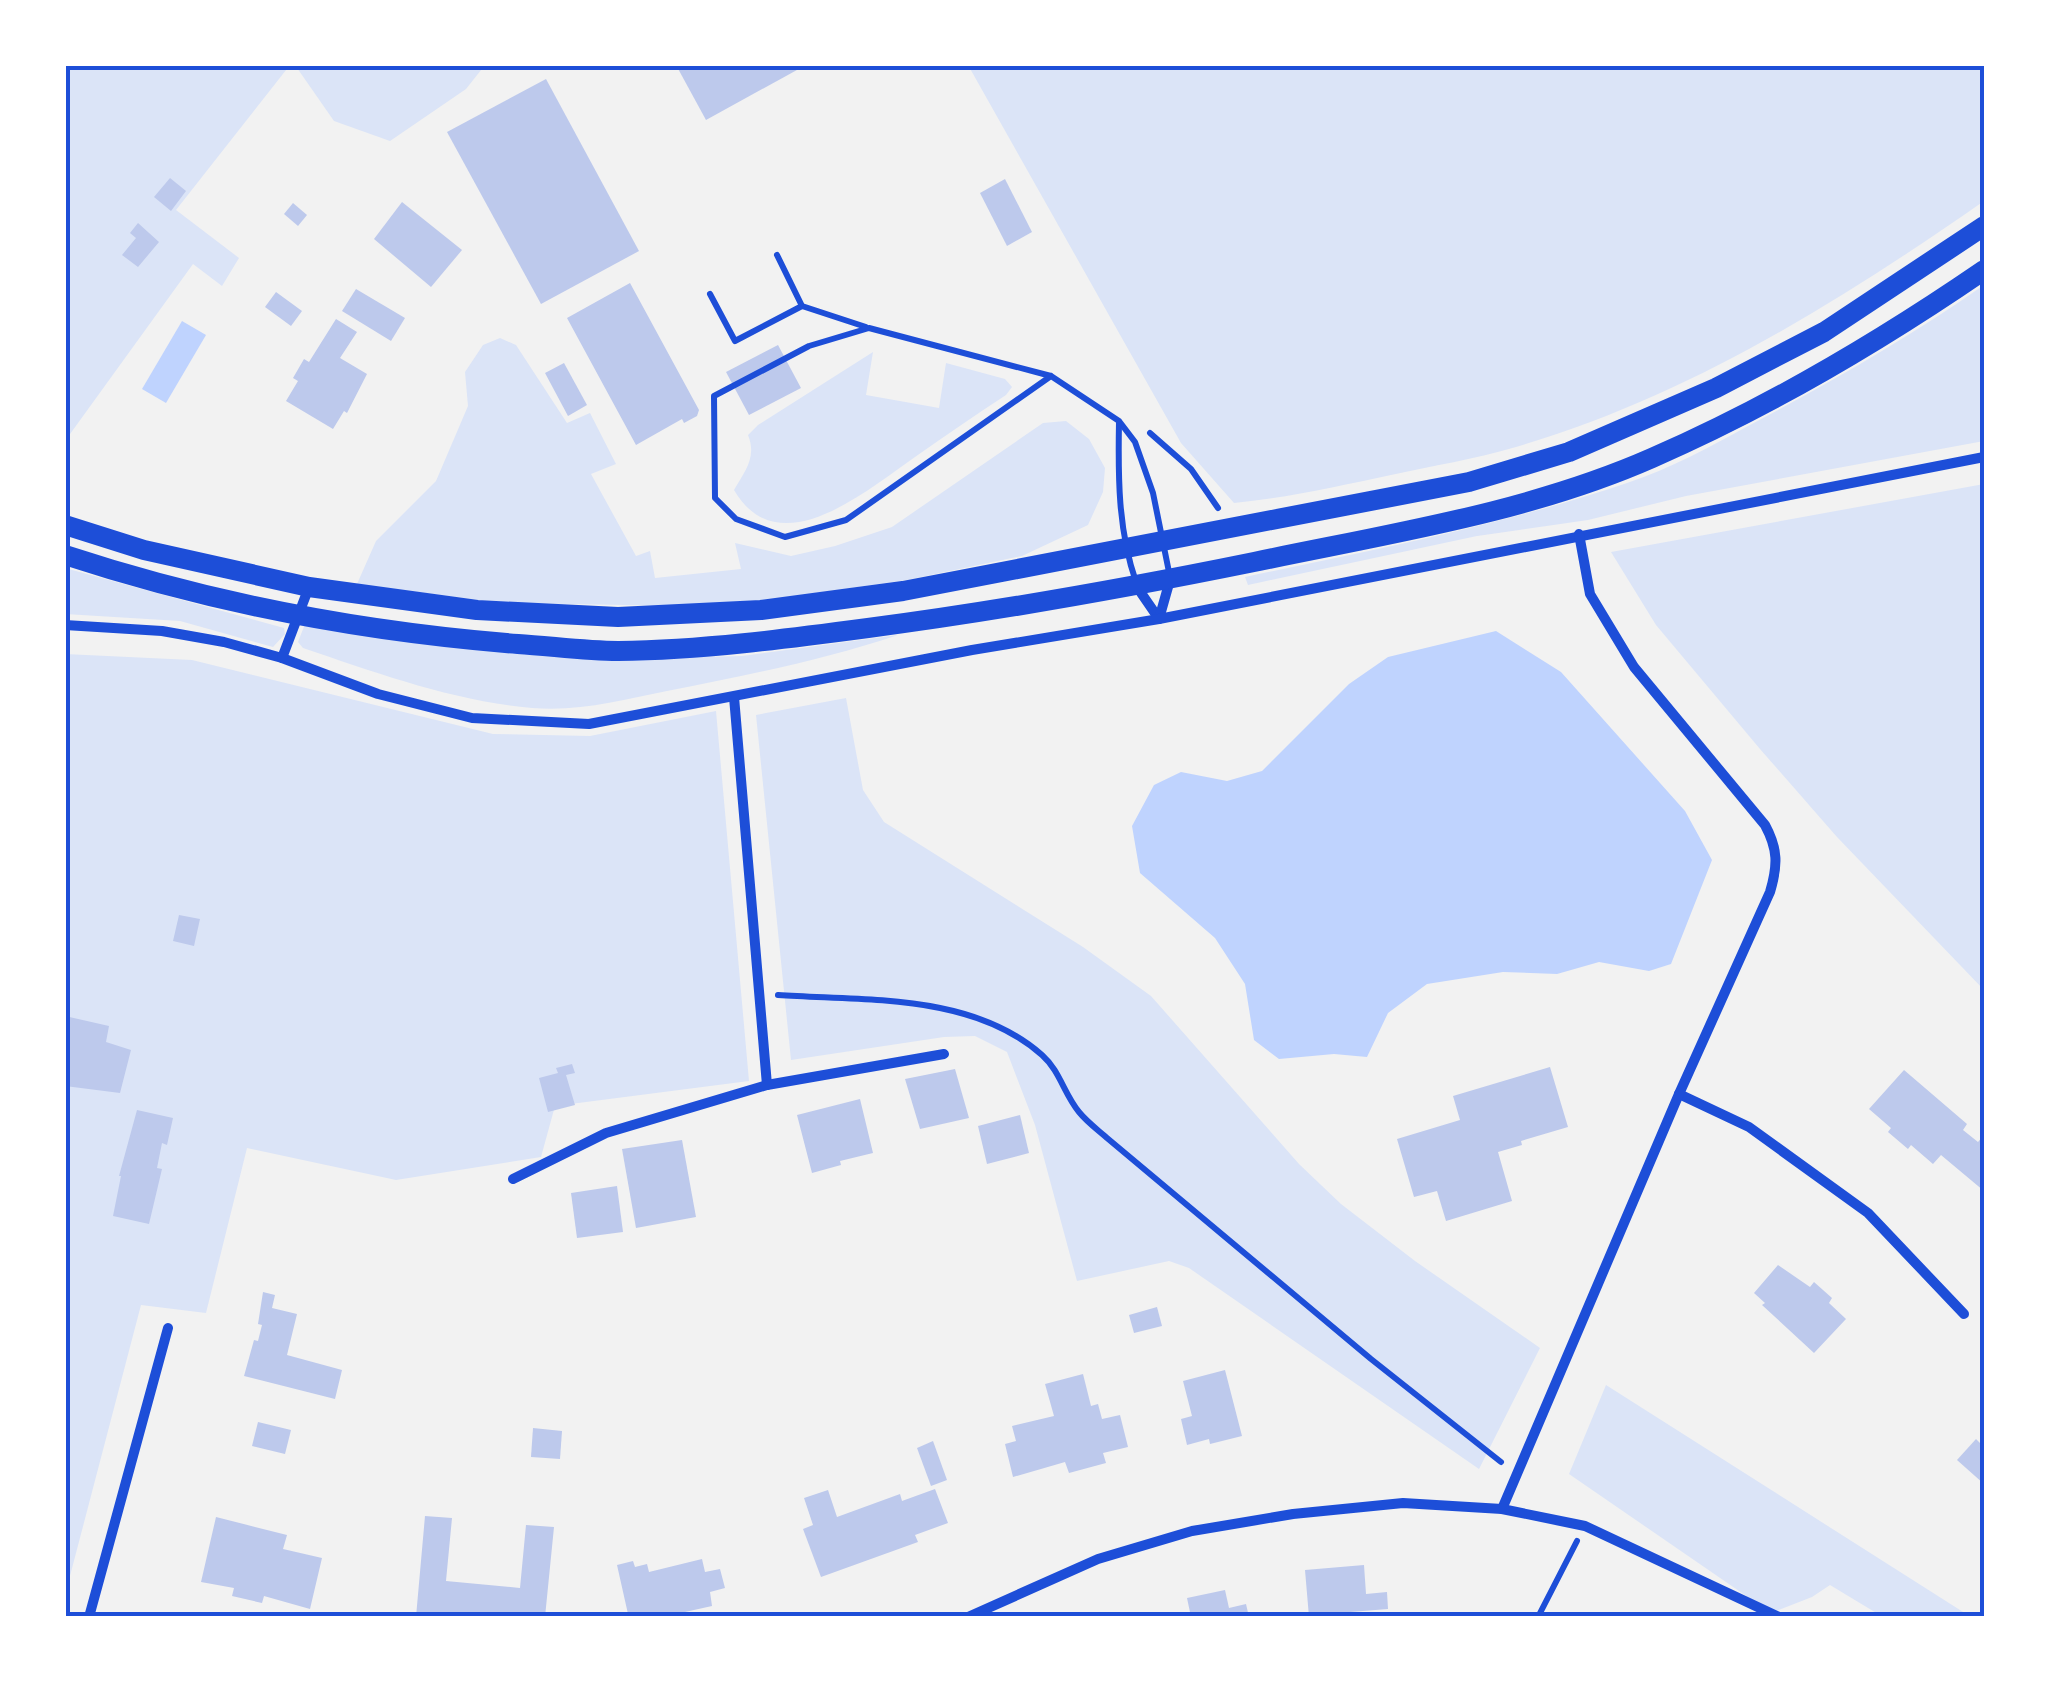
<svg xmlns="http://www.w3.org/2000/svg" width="2049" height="1682" font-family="'Work Sans',sans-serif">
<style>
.green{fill:#dbe4f7}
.water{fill:#bfd3fe}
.building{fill:#bdc9ec}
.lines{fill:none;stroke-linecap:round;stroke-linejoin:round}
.path{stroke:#1d4ed8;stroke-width:6}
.service{stroke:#1d4ed8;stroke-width:6}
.minor{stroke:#1d4ed8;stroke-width:10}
.primary{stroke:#1d4ed8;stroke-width:20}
.neatline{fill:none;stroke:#1d4ed8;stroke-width:4}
</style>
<rect width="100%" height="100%" fill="#f2f2f2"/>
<g class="green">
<path d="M 65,65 L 290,65 L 176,210 L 239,258 L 222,286 L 193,264 L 65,441 Z"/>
<path d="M 295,65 L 485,65 L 466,89 L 390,141 L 334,121 Z"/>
<path d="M 968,65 L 1984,65 L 1984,201 C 1839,302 1687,397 1516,447 C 1475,459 1432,466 1391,475 C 1339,486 1287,498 1234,503 L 1181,443 Z"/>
<path d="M 1984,285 L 1984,441 L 1686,496 L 1588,520 L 1477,536 L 1248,585 L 1245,577 C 1373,550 1503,525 1627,483 C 1670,469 1711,446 1750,425 C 1831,382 1910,337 1984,285 Z"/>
<path d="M 500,338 L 516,345 L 567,423 L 590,413 L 616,464 L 591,474 L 636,556 L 650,551 L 655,578 L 741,569 L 735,543 L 791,556 L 835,546 L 892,527 L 1043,423 L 1066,421 L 1089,439 L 1105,468 L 1103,492 L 1088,525 L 1022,556 L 907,580 L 759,601 L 682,606 L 502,603 L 357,584 L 376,541 L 436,481 L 468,406 L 465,372 L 483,345 Z"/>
<path d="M 873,352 L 866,395 L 939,408 L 946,363 L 1005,379 L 1012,387 L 1006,395 C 975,415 945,436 915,457 C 867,490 779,567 734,490 C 745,471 757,457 748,435 L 758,425 Z"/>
<path d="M 1984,484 L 1984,990 L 1837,837 L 1760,749 L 1656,625 L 1611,552 Z"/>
<path d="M 65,568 L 284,628 L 285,634 L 273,647 L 180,621 L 65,614 Z"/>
<path d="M 305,624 L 661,658 L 742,656 L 898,635 C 823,660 744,676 667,691 C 622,700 579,712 532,708 C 453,701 377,673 303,648 L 298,642 Z"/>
<path d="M 65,654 L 192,660 L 493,734 L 590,736 L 716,711 L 749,1081 L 555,1106 L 541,1157 L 396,1180 L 247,1148 L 206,1313 L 141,1305 L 65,1595 Z"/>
<path d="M 846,698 L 863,790 L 884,822 L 1083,947 L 1151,996 L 1299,1164 L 1341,1204 L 1415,1261 L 1540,1348 L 1479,1469 L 1189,1268 L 1169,1261 L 1077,1281 L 1035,1125 L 1007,1052 L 975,1036 L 944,1037 L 791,1060 L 756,715 Z"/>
<path d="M 1606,1385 L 1971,1617 L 1883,1617 L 1830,1585 L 1812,1597 L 1771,1613 L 1569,1474 Z"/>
</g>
<g class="water">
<path d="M 182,321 L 206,335 L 166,403 L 142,389 Z"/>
<path d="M 1496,631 L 1561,672 L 1685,811 L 1712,860 L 1671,964 L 1649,971 L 1599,962 L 1557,974 L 1503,972 L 1427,984 L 1388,1013 L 1367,1057 L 1334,1054 L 1279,1059 L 1254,1040 L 1245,984 L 1215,938 L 1140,873 L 1132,826 L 1154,785 L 1181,772 L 1227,781 L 1262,771 L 1349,684 L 1388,657 Z"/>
</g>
<g class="building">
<path d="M 676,65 L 806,65 L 706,120 Z"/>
<path d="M 546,79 L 639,251 L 541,304 L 447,132 Z"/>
<path d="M 170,178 L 186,191 L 171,211 L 154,197 Z"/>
<path d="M 1005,179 L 1032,232 L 1007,246 L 980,193 Z"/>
<path d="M 402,202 L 462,250 L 431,287 L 374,239 Z"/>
<path d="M 293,203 L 307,215 L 298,226 L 284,214 Z"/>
<path d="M 138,223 L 159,242 L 138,267 L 122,255 L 136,238 L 130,233 Z"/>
<path d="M 630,283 L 699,410 L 697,416 L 684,423 L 682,419 L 636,445 L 567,318 Z"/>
<path d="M 356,289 L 405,318 L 391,341 L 342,311 Z"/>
<path d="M 276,292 L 302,311 L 291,326 L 265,307 Z"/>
<path d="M 336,319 L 357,332 L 340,358 L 367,374 L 347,413 L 344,411 L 333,429 L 286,401 L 298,381 L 293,378 L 304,359 L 309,362 Z"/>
<path d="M 778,345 L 801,388 L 749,415 L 726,372 Z"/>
<path d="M 564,363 L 587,405 L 568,416 L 545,373 Z"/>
<path d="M 179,915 L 200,919 L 194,946 L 173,941 Z"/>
<path d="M 65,1016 L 109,1026 L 106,1042 L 131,1050 L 120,1093 L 65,1086 Z"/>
<path d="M 572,1064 L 575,1073 L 566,1075 L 575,1105 L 548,1112 L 539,1078 L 558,1073 L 556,1068 Z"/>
<path d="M 1550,1067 L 1568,1127 L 1521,1141 L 1522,1145 L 1498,1152 L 1512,1201 L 1446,1221 L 1437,1191 L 1414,1197 L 1397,1139 L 1460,1120 L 1453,1096 Z"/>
<path d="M 955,1069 L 969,1118 L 920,1129 L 905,1079 Z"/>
<path d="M 1904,1070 L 1967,1124 L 1963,1130 L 1978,1142 L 1984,1135 L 1984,1191 L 1941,1155 L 1933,1164 L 1911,1145 L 1908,1149 L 1888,1132 L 1891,1128 L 1869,1109 Z"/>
<path d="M 860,1099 L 873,1153 L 840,1161 L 841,1165 L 812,1173 L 797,1115 Z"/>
<path d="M 137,1110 L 173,1118 L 167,1145 L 162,1143 L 157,1168 L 162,1169 L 149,1224 L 113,1216 L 121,1176 L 119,1176 Z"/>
<path d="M 1020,1115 L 1029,1153 L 987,1164 L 978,1126 Z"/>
<path d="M 682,1140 L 696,1217 L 636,1228 L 622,1149 Z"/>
<path d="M 617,1186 L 623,1232 L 577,1238 L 571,1193 Z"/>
<path d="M 1778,1265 L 1810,1287 L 1814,1282 L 1832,1298 L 1829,1303 L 1846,1319 L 1814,1353 L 1762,1305 L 1765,1303 L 1754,1293 Z"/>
<path d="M 263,1292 L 275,1295 L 272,1308 L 297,1314 L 287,1355 L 342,1370 L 335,1399 L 244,1376 L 254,1340 L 258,1341 L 262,1325 L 258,1324 Z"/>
<path d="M 1157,1307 L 1162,1326 L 1134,1333 L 1129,1315 Z"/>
<path d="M 1225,1370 L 1242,1436 L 1210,1444 L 1209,1439 L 1187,1445 L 1181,1419 L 1192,1416 L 1183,1381 Z"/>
<path d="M 1083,1374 L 1091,1406 L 1098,1404 L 1102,1419 L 1120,1415 L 1128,1447 L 1103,1453 L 1106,1463 L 1069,1473 L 1065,1462 L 1013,1477 L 1005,1444 L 1016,1441 L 1012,1426 L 1054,1416 L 1045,1384 Z"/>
<path d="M 258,1422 L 291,1430 L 285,1454 L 252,1446 Z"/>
<path d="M 533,1428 L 562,1431 L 560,1459 L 531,1457 Z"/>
<path d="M 1976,1439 L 1984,1447 L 1984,1484 L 1957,1460 Z"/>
<path d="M 933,1441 L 947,1480 L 931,1486 L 917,1448 Z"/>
<path d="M 935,1489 L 948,1523 L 915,1535 L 918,1542 L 821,1577 L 803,1529 L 813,1525 L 804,1498 L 828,1490 L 837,1517 L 900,1494 L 902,1501 Z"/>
<path d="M 425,1516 L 452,1518 L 446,1581 L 520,1588 L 526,1525 L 554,1527 L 545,1617 L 416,1617 Z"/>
<path d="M 216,1517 L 287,1535 L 283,1549 L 322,1558 L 310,1609 L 264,1596 L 262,1603 L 232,1596 L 234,1588 L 201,1582 Z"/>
<path d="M 702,1559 L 705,1572 L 720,1569 L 725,1588 L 710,1592 L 712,1606 L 685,1612 L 686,1617 L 638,1617 L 637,1612 L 628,1614 L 617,1565 L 633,1561 L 635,1567 L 647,1564 L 649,1572 Z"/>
<path d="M 1364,1565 L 1366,1594 L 1387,1592 L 1388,1609 L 1338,1613 L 1339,1617 L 1309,1617 L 1305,1570 Z"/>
<path d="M 1225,1590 L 1229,1608 L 1246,1604 L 1249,1617 L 1191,1617 L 1187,1598 Z"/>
</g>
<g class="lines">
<g class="path">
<path d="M 1150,433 L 1191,469 L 1218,508"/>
<path d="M 778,995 C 865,1001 972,993 1042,1055 C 1060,1071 1064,1094 1079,1112 C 1087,1122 1098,1130 1107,1138 L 1371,1359 L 1501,1462"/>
<path d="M 1538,1617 L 1577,1541"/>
</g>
<g class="service">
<path d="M 777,255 L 802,306 L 866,327"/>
<path d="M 710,294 L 735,341 L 802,306"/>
<path d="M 1051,376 L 846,520 L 785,537 L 736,519 L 715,498 L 714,396 L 809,346 L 869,328 L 1051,376 L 1119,421 L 1135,442 L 1153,493 L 1170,577"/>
<path d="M 1119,422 C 1118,477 1118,530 1136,582"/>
</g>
<g class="minor">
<path d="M 1137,587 L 1159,619"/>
<path d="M 1159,619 L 1170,580"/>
<path d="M 65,625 L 162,631 L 224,642 L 282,658 L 378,694 L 472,718 L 589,724 L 972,650 L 1159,619 L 1984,457"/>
<path d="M 282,658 L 309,587"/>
<path d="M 734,697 L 767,1085"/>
<path d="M 1679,1094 L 1749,1127 L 1868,1213 L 1964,1314"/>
<path d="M 513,1179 L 606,1133 L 767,1085 L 944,1054"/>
<path d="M 1502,1509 L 1679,1094 L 1770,892 C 1778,865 1778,849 1765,825 L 1634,667 L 1590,594 L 1579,534"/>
<path d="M 89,1617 L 168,1328"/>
<path d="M 968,1617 L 1098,1559 L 1192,1531 L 1293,1514 L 1403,1503 L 1502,1509 L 1585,1526 L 1779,1617"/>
</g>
<g class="primary">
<path d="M 65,525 L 144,550 L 309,587 L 477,610 L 618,617 L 761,610 L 903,591 L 1469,482 L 1569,452 L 1716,388 L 1824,332 L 1984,226"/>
<path d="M 65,555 C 211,603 364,632 518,644 C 551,646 585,651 618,651 C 702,650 785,639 868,628 C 998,611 1126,588 1254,562 C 1387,534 1527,513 1652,458 C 1769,407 1879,342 1984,270"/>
</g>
</g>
<rect width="2049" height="1682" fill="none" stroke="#ffffff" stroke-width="135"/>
<rect x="68" y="68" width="1914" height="1546" class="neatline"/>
</svg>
